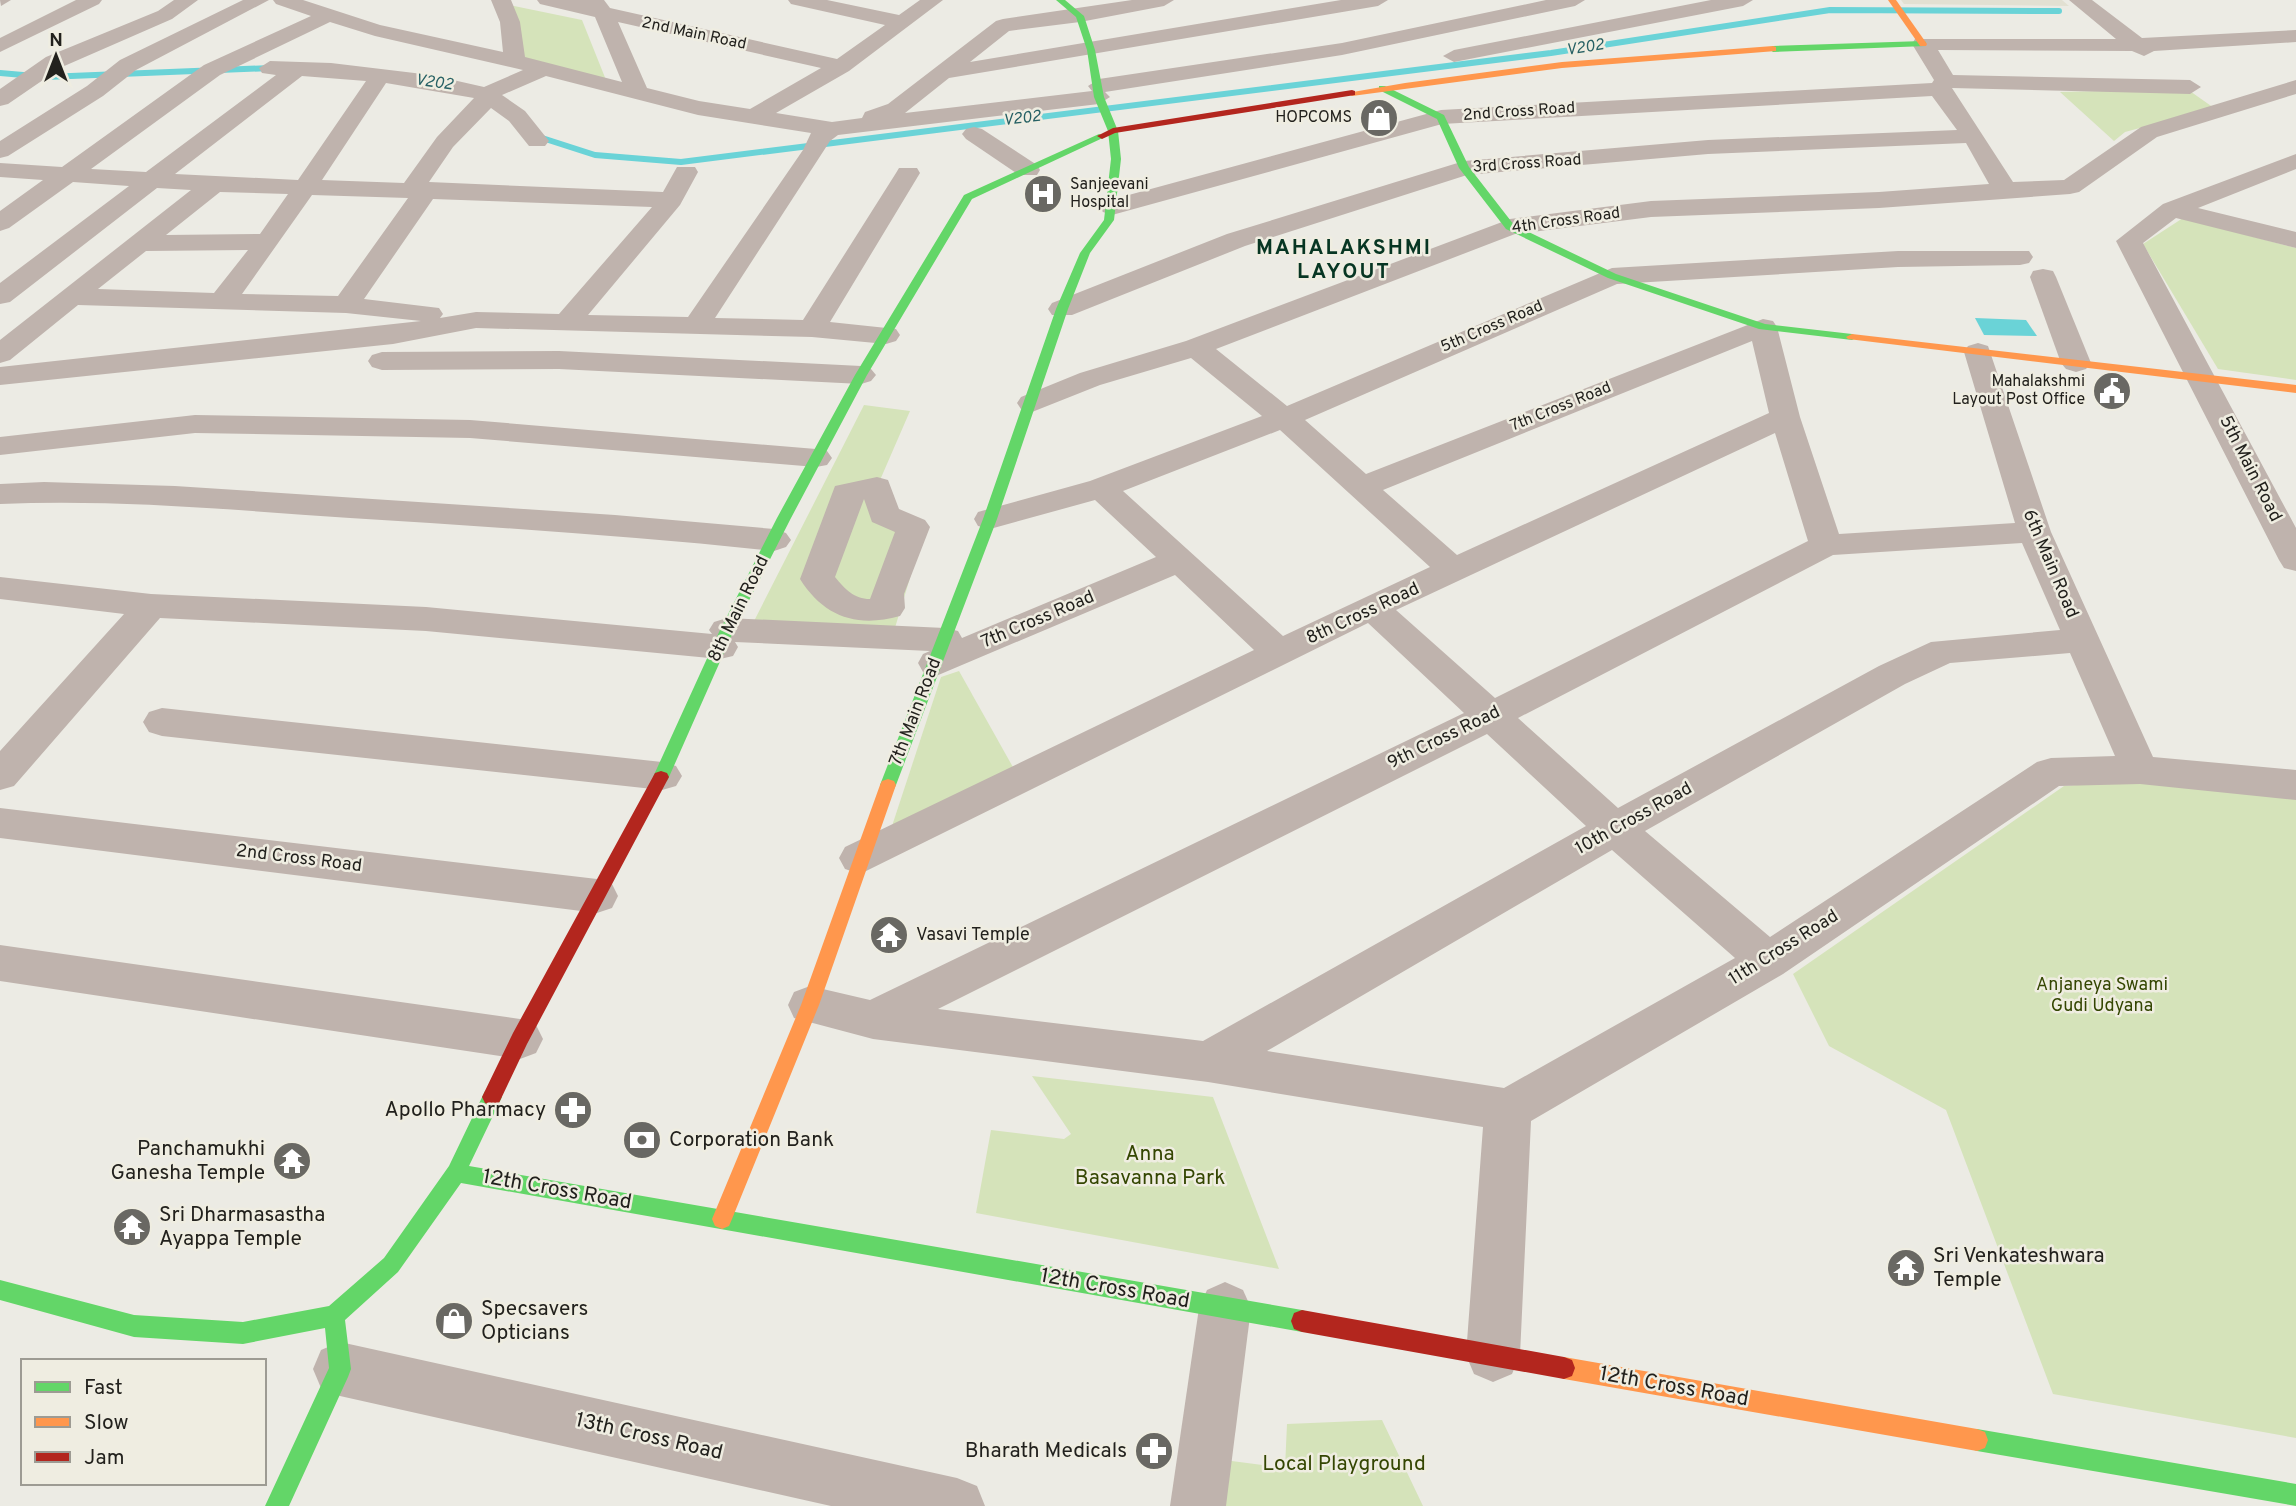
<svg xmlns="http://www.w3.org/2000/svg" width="2296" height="1506" font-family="Overpass,sans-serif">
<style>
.built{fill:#e2e0d2}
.green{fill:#d5e3ba}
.water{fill:#6ad3d7}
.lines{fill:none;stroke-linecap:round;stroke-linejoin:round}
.stream{stroke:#6ad3d7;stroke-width:6}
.street{fill:#bfb3ad;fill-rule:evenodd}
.fast{fill:#63d668;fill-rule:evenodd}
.slow{fill:#ff974d;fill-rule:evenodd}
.jam{fill:#b3261e;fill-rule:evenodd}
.labels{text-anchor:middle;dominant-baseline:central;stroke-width:5;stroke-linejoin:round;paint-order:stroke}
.far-street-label{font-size:16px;fill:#22211d;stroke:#efede1}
.far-water-label{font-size:16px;font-style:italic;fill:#266064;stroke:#efede1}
.far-poi-label{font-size:16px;fill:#22211d;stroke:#efede1;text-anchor:end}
.street-label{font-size:18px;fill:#22211d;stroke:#efede1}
.poi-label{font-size:18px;fill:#22211d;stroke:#efede1;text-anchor:start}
.park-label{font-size:18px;fill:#344602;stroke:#efede1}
.far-district-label{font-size:21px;font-weight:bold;letter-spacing:2px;fill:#073623;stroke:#efede1}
.near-poi-label{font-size:21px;fill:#22211d;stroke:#efede1;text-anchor:start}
.near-park-label{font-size:21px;fill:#344602;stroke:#efede1}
.near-street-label{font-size:21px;fill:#22211d;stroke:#efede1}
</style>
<rect width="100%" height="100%" fill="#ecebe4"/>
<path class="built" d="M 1901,0 L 2062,0 L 2069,6 L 1904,4 Z"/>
<g class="green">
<path d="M 494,2 L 582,20 L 606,80 L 522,60 Z"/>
<path d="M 2187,89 L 2214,108 L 2125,132 L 2114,141 L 2060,92 Z"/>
<path d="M 2183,218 L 2296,248 L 2296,380 L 2218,369 L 2143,244 Z"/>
<path d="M 864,405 L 910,411 L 877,487 L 884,515 L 925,528 L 894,631 L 752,625 Z"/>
<path d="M 959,671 L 1014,769 L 892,826 L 941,677 Z"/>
<path d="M 2144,780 L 2296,794 L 2296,1438 L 2053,1394 L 1946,1110 L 1829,1046 L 1793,974 L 2064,786 Z"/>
<path d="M 1032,1076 L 1213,1097 L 1279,1269 L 976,1213 L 991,1130 L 1064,1139 L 1071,1134 Z"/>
<path d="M 1382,1420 L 1423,1506 L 1218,1506 L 1224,1460 L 1285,1468 L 1287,1424 Z"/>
</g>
<path class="water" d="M 1975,318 L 2026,320 L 2037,336 L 1984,335 Z"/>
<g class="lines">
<g class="stream">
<path d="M 0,73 L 46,77 L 271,68"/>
<path d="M 536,136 L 595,155 L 681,162 L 1551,53 L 1830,10 L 2059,11"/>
</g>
<g class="street">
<path d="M 0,0 L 11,0 L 1,6 Z"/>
<path d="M 76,0 L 102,0 L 99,4 L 0,52 L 0,38 Z"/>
<path d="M 174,0 L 198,0 L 172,19 L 62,67 L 8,104 L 0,106 L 0,89 L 46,57 L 158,11 Z"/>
<path d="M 243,0 L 269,0 L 136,70 L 103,96 L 8,156 L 0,158 L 0,141 L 87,86 L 120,60 Z"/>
<path d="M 273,0 L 303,0 L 380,25 L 503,52 L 500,22 L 491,0 L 511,0 L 520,22 L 525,57 L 622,82 L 595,17 L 540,4 L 537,0 L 604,0 L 610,8 L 837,59 L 885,25 L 791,4 L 788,0 L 827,0 L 899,15 L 920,0 L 943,0 L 849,71 L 776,113 L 832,122 L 862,118 L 865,112 L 888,104 L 996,21 L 1003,19 L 1132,0 L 1174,0 L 1164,6 L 1080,22 L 1009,31 L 970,62 L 1341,0 L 1388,0 L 1378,6 L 949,78 L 905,113 L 1092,91 L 1088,86 L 1099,79 L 1342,43 L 1546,0 L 1585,0 L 1575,6 L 1342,55 L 1105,92 L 1110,97 L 1099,104 L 838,135 L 830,141 L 715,318 L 803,320 L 896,173 L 899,168 L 917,168 L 920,173 L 830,322 L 896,329 L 900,335 L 896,341 L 886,344 L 812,337 L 476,328 L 393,344 L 0,385 L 0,367 L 421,321 L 346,313 L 78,305 L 10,360 L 0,363 L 0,340 L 191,190 L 157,188 L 10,302 L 0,304 L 0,283 L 129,186 L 73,182 L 9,228 L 0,231 L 0,211 L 43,180 L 0,177 L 0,163 L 62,167 L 204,65 L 311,16 L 276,4 ZM 330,22 L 375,36 L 523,70 L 484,87 L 431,75 L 331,63 L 270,61 L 259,68 L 262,73 L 276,75 L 146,172 L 91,169 L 220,75 ZM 618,22 L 821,68 L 750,109 L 699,101 L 647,88 ZM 302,76 L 366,81 L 298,180 L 175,174 ZM 546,76 L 698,115 L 811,133 L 803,150 L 688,317 L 588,315 L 680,205 L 698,172 L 695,167 L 677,167 L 663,192 L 429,182 L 453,147 L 491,108 L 509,121 L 529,146 L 545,146 L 549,141 L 525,111 L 502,95 ZM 386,83 L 474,98 L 437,137 L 404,183 L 322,180 ZM 220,192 L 288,194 L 260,234 L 166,235 ZM 312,195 L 408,198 L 338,296 L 242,294 ZM 433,199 L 652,207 L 559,314 L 476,312 L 440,318 L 443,314 L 439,308 L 364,299 ZM 248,250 L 214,293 L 98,289 L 146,251 Z"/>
<path d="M 1711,0 L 1753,0 L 1743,6 L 1454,62 L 1443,56 L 1454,50 Z"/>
<path d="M 2069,0 L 2092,0 L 2142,38 L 2296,30 L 2296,42 L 2154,51 L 2144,56 L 2132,51 L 1938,50 L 1953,75 L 2190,80 L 2201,87 L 2190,94 L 1952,88 L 2013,182 L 2064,180 L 2141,127 L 2296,80 L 2296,94 L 2157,137 L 2079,192 L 2070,194 L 1879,208 L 1651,217 L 1515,234 L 1216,349 L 1287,406 L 1612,268 L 1898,251 L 2029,251 L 2033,257 L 2029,263 L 2020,265 L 1898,267 L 1617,284 L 1305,420 L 1366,474 L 1763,319 L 1773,321 L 1777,327 L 1800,417 L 1839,534 L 2015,523 L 1964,352 L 1968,346 L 1978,343 L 1988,346 L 2051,532 L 2153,757 L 2296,770 L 2296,800 L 2140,784 L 2059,786 L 1783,974 L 1531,1121 L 1520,1355 L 1512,1374 L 1493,1382 L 1474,1374 L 1466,1355 L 1483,1127 L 1208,1082 L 873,1039 L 794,1018 L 788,1005 L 794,992 L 810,986 L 870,1000 L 1464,713 L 1368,623 L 860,874 L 845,869 L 839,858 L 845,847 L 1254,650 L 1175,575 L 936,676 L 923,672 L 918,663 L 923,654 L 930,651 L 735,642 L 738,647 L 733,656 L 720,659 L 426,631 L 160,618 L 14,786 L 0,790 L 0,751 L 124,614 L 0,599 L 0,577 L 151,594 L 426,607 L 712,634 L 709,630 L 714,622 L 727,618 L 945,628 L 958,631 L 962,638 L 1156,557 L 1095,500 L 990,529 L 978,526 L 974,519 L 978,512 L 1090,481 L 1262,416 L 1191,358 L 1100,385 L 1032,412 L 1021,409 L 1017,403 L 1021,397 L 1080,373 L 1186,341 L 1510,219 L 1651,201 L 1879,192 L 1989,184 L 1966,143 L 1708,154 L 1467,175 L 1245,246 L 1072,315 L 1052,315 L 1048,309 L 1052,303 L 1227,234 L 1464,161 L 1708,140 L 1957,130 L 1932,96 L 1442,124 L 1112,215 L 1103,212 L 1099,207 L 1103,202 L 1441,110 L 1932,83 L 1934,80 L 1912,44 L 1915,39 L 2116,39 ZM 1752,341 L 1769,413 L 1457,555 L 1383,490 ZM 1280,430 L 1430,567 L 1283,636 L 1123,491 ZM 1775,433 L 1808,541 L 1495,698 L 1396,610 ZM 2022,543 L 2060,630 L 1931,642 L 1879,666 L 1618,808 L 1518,718 L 1833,555 ZM 2070,653 L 2115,756 L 2051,758 L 2037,762 L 1770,937 L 1645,831 L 1905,684 L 1950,663 ZM 1487,734 L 1586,826 L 1203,1041 L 938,1009 ZM 1612,850 L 1735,958 L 1504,1088 L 1267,1051 Z"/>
<path d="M 974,127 L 982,129 L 1037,165 L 1040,170 L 1037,175 L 1019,175 L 966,139 L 962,134 L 966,129 Z"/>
<path d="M 2296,154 L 2296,169 L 2198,208 L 2296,232 L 2296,248 L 2176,218 L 2143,243 L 2296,528 L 2296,571 L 2284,568 L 2279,560 L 2116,241 L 2163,204 Z"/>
<path d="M 2043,269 L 2053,271 L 2056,277 L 2091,363 L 2086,369 L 2076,372 L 2066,369 L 2061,363 L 2030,277 L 2033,271 Z"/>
<path d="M 559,351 L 861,366 L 871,369 L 876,375 L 871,381 L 861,384 L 559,369 L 382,370 L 372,367 L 368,361 L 372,355 L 382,352 Z"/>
<path d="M 195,415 L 470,420 L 816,449 L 827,451 L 832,458 L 827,465 L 816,467 L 470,438 L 195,433 L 0,455 L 0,437 Z"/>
<path d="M 877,477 L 888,480 L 899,509 L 925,520 L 930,527 L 904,594 L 905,608 L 900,616 C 857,628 824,617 800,579 L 835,486 ZM 864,499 L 872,522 L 895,532 L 870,599 C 854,599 845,589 835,577 Z"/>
<path d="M 44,482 L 175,486 L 615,515 L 774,529 L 786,533 L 791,540 L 786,547 L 774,551 C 633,536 492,527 350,518 C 233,510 117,499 0,504 L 0,484 Z"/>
<path d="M 162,708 L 662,762 L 676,766 L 682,776 L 676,786 L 662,790 L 162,736 L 149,732 L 143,722 L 149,712 Z"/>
<path d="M 0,808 L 597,879 L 612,884 L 618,896 L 612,908 L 597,913 L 0,838 Z"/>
<path d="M 0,945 L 520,1019 L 536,1025 L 543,1039 L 536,1053 L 520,1059 L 0,981 Z"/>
<path d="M 1225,1282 L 1243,1290 L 1251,1308 L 1226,1506 L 1170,1506 L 1199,1308 L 1207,1290 Z"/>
<path d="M 340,1342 L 957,1478 L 977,1486 L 985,1506 L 831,1506 L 340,1396 L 321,1388 L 313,1369 L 321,1350 Z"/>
</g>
<g class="fast">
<path d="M 1056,0 L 1065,0 L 1084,16 L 1095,50 L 1104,97 L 1118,131 L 1121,159 L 1114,220 L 1090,253 L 1068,309 L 997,519 L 896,785 L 894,789 L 882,789 L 880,785 L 983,519 L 1056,309 L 1080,253 L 1104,220 L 1111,159 L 1108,131 L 1094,97 L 1087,50 L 1076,17 Z"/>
<path d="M 1923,41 L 1926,42 L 1926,46 L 1773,52 L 1769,49 L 1773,46 Z"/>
<path d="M 1379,86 L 1385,86 L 1444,115 L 1469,167 L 1514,225 L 1616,274 L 1765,324 L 1852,334 L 1858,337 L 1852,340 L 1759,329 L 1608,278 L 1506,229 L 1459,168 L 1437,119 L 1379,90 Z"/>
<path d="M 1099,134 L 1107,136 L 972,199 L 867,375 L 791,518 L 734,630 L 669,777 L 667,781 L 655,781 L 653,777 L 720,630 L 777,518 L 855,375 L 964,195 Z"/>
<path d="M 492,1088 L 499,1091 L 502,1097 L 469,1166 L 1302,1310 L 1310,1313 L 1313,1321 L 1310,1329 L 1302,1332 L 461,1183 L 398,1272 L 345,1320 L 351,1369 L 348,1377 L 289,1506 L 265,1506 L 329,1368 L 325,1328 L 243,1344 L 134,1337 L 0,1300 L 0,1280 L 134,1315 L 243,1322 L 329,1306 L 384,1258 L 449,1166 L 485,1091 Z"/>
<path d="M 1977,1429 L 2296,1484 L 2296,1506 L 1977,1451 L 1969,1448 L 1966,1440 L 1969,1432 Z"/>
</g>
<g class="slow">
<path d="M 1888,0 L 1896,0 L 1927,44 L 1926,46 L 1920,46 Z"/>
<path d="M 1773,46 L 1776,47 L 1776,51 L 1562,68 L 1352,96 L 1347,93 L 1405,83 L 1562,62 Z"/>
<path d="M 1852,334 L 2296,385 L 2296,393 L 1848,339 L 1846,337 Z"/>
<path d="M 888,779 L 894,781 L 896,785 L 819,1005 L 732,1219 L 729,1226 L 722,1229 L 715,1226 L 712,1219 L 801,1005 L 880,785 L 882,781 Z"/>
<path d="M 1564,1357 L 1977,1429 L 1985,1432 L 1988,1440 L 1985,1448 L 1977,1451 L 1564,1379 L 1556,1376 L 1553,1368 L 1556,1360 Z"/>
</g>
<g class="jam">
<path d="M 1352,90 L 1355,91 L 1355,95 L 1115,133 L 1102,139 L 1097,136 L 1113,128 Z"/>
<path d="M 661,771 L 667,773 L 669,777 L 527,1044 L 499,1103 L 492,1106 L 485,1103 L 482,1097 L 513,1033 L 655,773 Z"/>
<path d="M 1302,1310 L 1564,1357 L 1572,1360 L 1575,1368 L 1572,1376 L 1564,1379 L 1302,1332 L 1294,1329 L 1291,1321 L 1294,1313 Z"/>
</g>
</g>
<defs>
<symbol id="shop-disc" viewBox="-11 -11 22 22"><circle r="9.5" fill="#696863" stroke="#efede1"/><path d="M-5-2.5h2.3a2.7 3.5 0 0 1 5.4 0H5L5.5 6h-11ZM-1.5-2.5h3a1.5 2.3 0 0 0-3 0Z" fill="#fff"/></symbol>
<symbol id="hospital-disc" viewBox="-11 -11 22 22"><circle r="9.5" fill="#696863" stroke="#efede1"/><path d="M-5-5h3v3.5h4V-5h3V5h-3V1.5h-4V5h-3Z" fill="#fff"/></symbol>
<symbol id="civic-disc" viewBox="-11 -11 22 22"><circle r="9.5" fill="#696863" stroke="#efede1"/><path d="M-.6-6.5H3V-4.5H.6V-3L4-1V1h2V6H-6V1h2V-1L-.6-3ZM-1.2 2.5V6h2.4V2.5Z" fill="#fff"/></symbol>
<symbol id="temple-disc" viewBox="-11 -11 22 22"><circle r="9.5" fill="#696863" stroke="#efede1"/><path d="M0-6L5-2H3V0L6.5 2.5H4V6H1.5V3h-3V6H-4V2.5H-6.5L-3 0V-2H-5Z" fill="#fff"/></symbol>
<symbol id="pharmacy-disc" viewBox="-11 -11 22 22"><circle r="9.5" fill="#696863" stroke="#efede1"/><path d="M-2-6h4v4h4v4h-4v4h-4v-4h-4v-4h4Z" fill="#fff"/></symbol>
<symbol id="bank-disc" viewBox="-11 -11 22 22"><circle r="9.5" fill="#696863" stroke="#efede1"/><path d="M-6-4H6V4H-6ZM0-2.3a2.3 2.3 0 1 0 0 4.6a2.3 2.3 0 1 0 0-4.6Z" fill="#fff"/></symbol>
</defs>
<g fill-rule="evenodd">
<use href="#shop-disc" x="1357" y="96" width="44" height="44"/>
<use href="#hospital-disc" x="1021" y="172" width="44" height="44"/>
<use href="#civic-disc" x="2090" y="369" width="44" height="44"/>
<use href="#temple-disc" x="867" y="913" width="44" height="44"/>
<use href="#pharmacy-disc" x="551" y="1088" width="44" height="44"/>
<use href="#bank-disc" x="620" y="1118" width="44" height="44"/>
<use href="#temple-disc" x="270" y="1139" width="44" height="44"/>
<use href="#temple-disc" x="110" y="1205" width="44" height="44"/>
<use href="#temple-disc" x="1884" y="1246" width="44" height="44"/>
<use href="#shop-disc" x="432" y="1299" width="44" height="44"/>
<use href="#pharmacy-disc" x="1132" y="1429" width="44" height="44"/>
</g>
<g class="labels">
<g class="far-street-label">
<text transform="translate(694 34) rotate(12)">2nd Main Road</text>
<text transform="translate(1519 112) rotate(-4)">2nd Cross Road</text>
<text transform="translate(1527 164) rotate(-4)">3rd Cross Road</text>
<text transform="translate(1566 221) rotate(-8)">4th Cross Road</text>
<text transform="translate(1492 327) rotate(-23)">5th Cross Road</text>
<text transform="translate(1561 407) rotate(-22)">7th Cross Road</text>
</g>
<g class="far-water-label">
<text transform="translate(1585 48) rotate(-9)">V202</text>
<text transform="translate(434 83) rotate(8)">V202</text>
<text transform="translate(1022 119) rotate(-7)">V202</text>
</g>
<g class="far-poi-label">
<text x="1352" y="118">HOPCOMS</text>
<text x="1070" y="185" text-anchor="start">Sanjeevani<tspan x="1070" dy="18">Hospital</tspan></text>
<text x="2085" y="382">Mahalakshmi<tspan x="2085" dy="18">Layout Post Office</tspan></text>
</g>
<g class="street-label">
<text transform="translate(2250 469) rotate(63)">5th Main Road</text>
<text transform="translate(2050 564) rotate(67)">6th Main Road</text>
<text transform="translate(739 609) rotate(-64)">8th Main Road</text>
<text transform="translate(1363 614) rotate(-25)">8th Cross Road</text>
<text transform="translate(1038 620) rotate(-23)">7th Cross Road</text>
<text transform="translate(916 712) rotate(-69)">7th Main Road</text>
<text transform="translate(1444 738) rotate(-26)">9th Cross Road</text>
<text transform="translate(1634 819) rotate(-29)">10th Cross Road</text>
<text transform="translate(299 859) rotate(7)">2nd Cross Road</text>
<text transform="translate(1784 948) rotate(-32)">11th Cross Road</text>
</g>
<g class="poi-label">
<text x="916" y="935">Vasavi Temple</text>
</g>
<g class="park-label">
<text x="2102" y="985">Anjaneya Swami<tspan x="2102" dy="21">Gudi Udyana</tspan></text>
</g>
<g class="far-district-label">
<text x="1344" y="248">MAHALAKSHMI<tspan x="1344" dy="24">LAYOUT</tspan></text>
</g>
<g class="near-poi-label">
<text x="546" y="1110" text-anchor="end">Apollo Pharmacy</text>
<text x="669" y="1140">Corporation Bank</text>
<text x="265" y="1149" text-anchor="end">Panchamukhi<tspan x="265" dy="24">Ganesha Temple</tspan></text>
<text x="159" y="1215">Sri Dharmasastha<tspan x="159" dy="24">Ayappa Temple</tspan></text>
<text x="1933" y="1256">Sri Venkateshwara<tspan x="1933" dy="24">Temple</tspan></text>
<text x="481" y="1309">Specsavers<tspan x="481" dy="24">Opticians</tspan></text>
<text x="1127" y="1451" text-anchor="end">Bharath Medicals</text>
</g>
<g class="near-park-label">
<text x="1150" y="1154">Anna<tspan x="1150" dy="24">Basavanna Park</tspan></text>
<text x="1344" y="1464">Local Playground</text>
</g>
<g class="near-street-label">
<text transform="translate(557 1190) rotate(10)">12th Cross Road</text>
<text transform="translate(1115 1289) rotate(10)">12th Cross Road</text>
<text transform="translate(1674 1387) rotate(10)">12th Cross Road</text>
<text transform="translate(649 1437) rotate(13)">13th Cross Road</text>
</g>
</g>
<rect x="21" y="1359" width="245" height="126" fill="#efede1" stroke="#9d9b93" stroke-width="2"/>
<rect x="35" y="1382" width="35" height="10" fill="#63d668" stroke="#9d9b93" stroke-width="2"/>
<text x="84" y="1394" font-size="21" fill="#22211d">Fast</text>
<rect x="35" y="1417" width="35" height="10" fill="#ff974d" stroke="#9d9b93" stroke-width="2"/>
<text x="84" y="1429" font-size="21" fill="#22211d">Slow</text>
<rect x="35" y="1452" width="35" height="10" fill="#b3261e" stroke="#9d9b93" stroke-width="2"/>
<text x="84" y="1464" font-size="21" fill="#22211d">Jam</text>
<g transform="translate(56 56)" stroke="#efede1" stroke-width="5" paint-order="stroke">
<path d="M0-5L12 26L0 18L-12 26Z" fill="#22211d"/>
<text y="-10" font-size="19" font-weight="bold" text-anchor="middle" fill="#22211d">N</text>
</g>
</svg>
